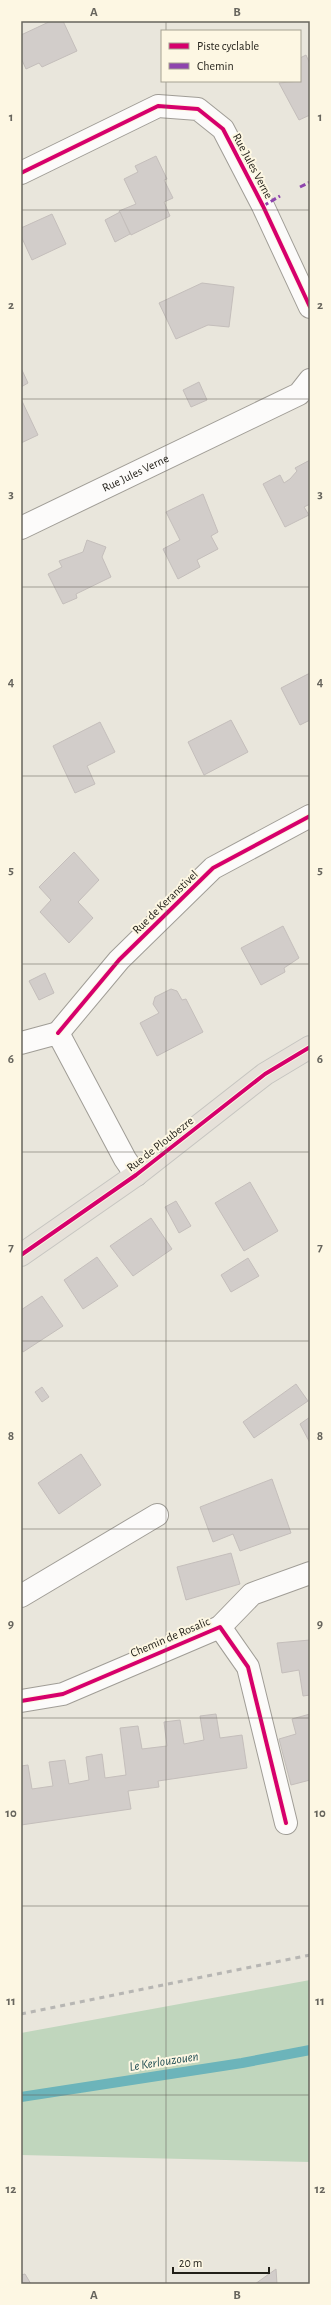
<svg xmlns="http://www.w3.org/2000/svg" width="331" height="2305" font-family="'Alegreya Sans',sans-serif">
<style>
.green{fill:#c0d6bd}
.lines{fill:none;stroke-linecap:round;stroke-linejoin:round}
.stream{stroke:#6cb4ba;stroke-width:10}
.building{fill:#d2cdca;stroke:#c4bebb}
.minor-casing{stroke:#a09d96;stroke-width:24}
.major-casing{stroke:#c6c5c0;stroke-width:24}
.minor{stroke:#fcfbfa;stroke-width:22}
.major{stroke:#e6e1d9;stroke-width:22}
.rail{stroke:#b7b6b3;stroke-width:3;stroke-dasharray:5 5;stroke-linecap:butt}
.quiet{stroke:#8e44ad;stroke-width:3;stroke-dasharray:6 3;stroke-linecap:butt}
.cycleway-casing{stroke:#fdf7e3;stroke-width:6}
.cycleway{stroke:#d6006c;stroke-width:4}
.grid{fill:none;stroke:#67655d;stroke-width:1;stroke-opacity:0.55}
.labels{text-anchor:middle;dominant-baseline:central;stroke-width:4;stroke-linejoin:round;paint-order:stroke}
.street-label{font-size:12px;fill:#211f18;stroke:#fdf7e3}
.water-label{font-size:13px;font-style:italic;fill:#204d53;stroke:#fdf7e3}
.neatline{fill:none;stroke:#67655d;stroke-width:1.5}
.grid-label{font-size:13px;text-anchor:middle;font-weight:bold;fill:#67655d}
</style>
<rect width="100%" height="100%" fill="#e9e6dc"/>
<path class="green" d="M 310,1980 L 310,2162 L 21,2155 L 21,2033 Z"/>
<g class="lines">
<path class="stream" d="M 21,2097 L 242,2063 L 310,2050"/>
</g>
<g class="building">
<path d="M 51,21 L 63,21 L 77,51 L 42,67 L 39,63 L 26,69 L 21,58 L 21,35 Z"/>
<path d="M 306,55 L 310,64 L 310,115 L 299,120 L 279,83 L 300,81 L 300,58 Z"/>
<path d="M 156,156 L 167,179 L 164,180 L 173,198 L 164,202 L 170,216 L 131,235 L 119,211 L 136,204 L 124,179 L 138,172 L 135,166 Z"/>
<path d="M 120,212 L 130,234 L 115,242 L 105,220 Z"/>
<path d="M 52,214 L 66,244 L 32,260 L 21,236 L 21,228 Z"/>
<path d="M 202,283 L 234,287 L 229,327 L 208,325 L 176,339 L 159,303 Z"/>
<path d="M 21,368 L 28,383 L 21,387 Z"/>
<path d="M 199,382 L 207,400 L 191,407 L 183,390 Z"/>
<path d="M 21,399 L 38,435 L 21,443 Z"/>
<path d="M 310,460 L 310,504 L 304,507 L 309,515 L 285,527 L 263,484 L 280,475 L 284,483 L 290,479 L 297,471 L 295,468 Z"/>
<path d="M 203,494 L 218,532 L 211,536 L 218,549 L 197,560 L 200,567 L 178,579 L 163,549 L 180,540 L 166,512 Z"/>
<path d="M 87,540 L 106,547 L 102,557 L 111,577 L 76,594 L 77,598 L 63,604 L 48,574 L 62,567 L 59,561 L 83,552 Z"/>
<path d="M 310,673 L 310,720 L 300,725 L 281,688 Z"/>
<path d="M 231,720 L 248,752 L 204,775 L 188,742 Z"/>
<path d="M 100,722 L 115,752 L 87,766 L 95,784 L 75,793 L 53,746 Z"/>
<path d="M 74,852 L 99,880 L 78,902 L 93,918 L 69,943 L 40,912 L 51,900 L 39,887 Z"/>
<path d="M 283,926 L 299,958 L 284,968 L 285,972 L 261,985 L 241,948 Z"/>
<path d="M 45,973 L 54,993 L 39,1000 L 29,981 Z"/>
<path d="M 171,989 L 177,991 L 182,1000 L 186,999 L 203,1032 L 157,1056 L 140,1023 L 159,1013 L 153,1004 L 155,997 Z"/>
<path d="M 250,1182 L 278,1231 L 244,1251 L 215,1203 Z"/>
<path d="M 176,1201 L 191,1226 L 179,1233 L 165,1207 Z"/>
<path d="M 151,1218 L 172,1249 L 133,1276 L 110,1246 Z"/>
<path d="M 97,1257 L 118,1286 L 83,1309 L 64,1280 Z"/>
<path d="M 248,1258 L 259,1276 L 231,1292 L 221,1275 Z"/>
<path d="M 42,1296 L 63,1326 L 23,1352 L 21,1349 L 21,1310 Z"/>
<path d="M 296,1384 L 308,1401 L 254,1438 L 243,1422 Z"/>
<path d="M 42,1387 L 49,1397 L 42,1402 L 35,1392 Z"/>
<path d="M 310,1417 L 310,1443 L 300,1424 Z"/>
<path d="M 81,1454 L 101,1485 L 59,1514 L 38,1483 Z"/>
<path d="M 272,1479 L 291,1533 L 240,1551 L 233,1534 L 213,1542 L 200,1507 Z"/>
<path d="M 231,1553 L 240,1584 L 186,1600 L 177,1567 Z"/>
<path d="M 310,1640 L 310,1695 L 303,1696 L 299,1670 L 282,1673 L 277,1643 Z"/>
<path d="M 216,1714 L 220,1738 L 242,1735 L 247,1768 L 158,1781 L 159,1787 L 128,1791 L 131,1809 L 21,1825 L 21,1766 L 28,1765 L 32,1789 L 53,1786 L 49,1762 L 65,1760 L 69,1784 L 89,1780 L 86,1757 L 102,1754 L 105,1778 L 126,1775 L 120,1728 L 138,1726 L 142,1749 L 167,1746 L 164,1722 L 180,1720 L 184,1744 L 204,1740 L 200,1716 Z"/>
<path d="M 310,1714 L 310,1780 L 291,1785 L 279,1739 L 296,1734 L 292,1719 Z"/>
<path d="M 276,2269 L 277,2284 L 255,2284 Z"/>
<path d="M 25,2274 L 31,2284 L 21,2284 L 21,2275 Z"/>
</g>
<g class="lines">
<defs>
<g id="minor">
<path d="M 21,173 L 158,106 L 198,109 L 223,129 L 263,206 L 310,307"/>
<path id="s1" d="M 21,528 L 299,394 L 310,380"/>
<path d="M 58,1033 L 119,960 L 213,868 L 310,816"/>
<path d="M 21,1043 L 58,1033 L 125,1159 L 136,1175"/>
<path d="M 21,1596 L 157,1515"/>
<path d="M 220,1627 L 252,1594 L 310,1573"/>
<path d="M 21,1701 L 63,1694 L 220,1627 L 248,1667 L 286,1823"/>
</g>
<path id="major" d="M 21,1255 L 136,1175 L 265,1074 L 310,1047"/>
</defs>
<use href="#minor" class="minor-casing"/>
<use href="#major" class="major-casing"/>
<use href="#minor" class="minor"/>
<use href="#major" class="major"/>
<path class="rail" d="M 21,2014 L 310,1955"/>
<g class="quiet">
<path d="M 300,187 L 310,182"/>
<path d="M 263,206 L 280,196"/>
</g>
<defs>
<g id="cycleway">
<path d="M 21,173 L 158,106 L 198,109 L 223,129 L 263,206 L 310,307"/>
<path d="M 58,1033 L 119,960 L 213,868 L 310,816"/>
<path d="M 21,1255 L 136,1175 L 265,1074 L 310,1047"/>
<path d="M 21,1701 L 63,1694 L 220,1627 L 248,1667 L 286,1823"/>
</g>
</defs>
<use href="#cycleway" class="cycleway-casing"/>
<use href="#cycleway" class="cycleway"/>
</g>
<path class="grid" d="M 166,21 L 166,31M 166,81 L 166,2284M 21,210 L 310,210M 21,399 L 310,399M 21,587 L 310,587M 21,776 L 310,776M 21,964 L 310,964M 21,1152 L 310,1152M 21,1341 L 310,1341M 21,1529 L 310,1529M 21,1718 L 310,1718M 21,1906 L 310,1906M 21,2095 L 310,2095"/>
<g class="labels">
<g class="street-label">
<text transform="translate(253 166) rotate(62)">Rue Jules Verne</text>
<text stroke="none"><textPath href="#s1" startOffset="127">Rue Jules Verne</textPath></text>
<text transform="translate(165 902) rotate(-44)">Rue de Keranstivel</text>
<text transform="translate(160 1144) rotate(-38)">Rue de Ploubezre</text>
<text transform="translate(170 1637) rotate(-23)">Chemin de Rosalic</text>
</g>
<g class="water-label">
<text transform="translate(164 2062) rotate(-9)">Le Kerlouzouen</text>
</g>
</g>
<rect width="331" height="2305" fill="none" stroke="#fdf7e3" stroke-width="44"/>
<rect x="161" y="30" width="140" height="52" fill="#fdf7e3" stroke="#a5a192"/>
<rect x="169" y="43" width="20" height="6" fill="#d6006c" stroke="#a5a192"/>
<text x="197" y="50" font-size="12" fill="#211f18">Piste cyclable</text>
<rect x="169" y="63" width="20" height="6" fill="#8e44ad" stroke="#a5a192"/>
<text x="197" y="70" font-size="12" fill="#211f18">Chemin</text>
<path d="M173 2267v6h96v-6" fill="none" stroke="#211f18" stroke-width="2"/>
<text x="179" y="2267" font-size="12" fill="#211f18" stroke="#fdf7e3" stroke-width="3" paint-order="stroke">20 m</text>
<rect x="22" y="22" width="287" height="2261" class="neatline"/>
<g class="grid-label">
<text x="94" y="16">A</text>
<text x="237" y="16">B</text>
<text x="11" y="121">1</text>
<text x="320" y="121">1</text>
<text x="11" y="309">2</text>
<text x="320" y="309">2</text>
<text x="11" y="498">3</text>
<text x="320" y="498">3</text>
<text x="11" y="686">4</text>
<text x="320" y="686">4</text>
<text x="11" y="874">5</text>
<text x="320" y="874">5</text>
<text x="11" y="1063">6</text>
<text x="320" y="1063">6</text>
<text x="11" y="1251">7</text>
<text x="320" y="1251">7</text>
<text x="11" y="1440">8</text>
<text x="320" y="1440">8</text>
<text x="11" y="1628">9</text>
<text x="320" y="1628">9</text>
<text x="11" y="1817">10</text>
<text x="320" y="1817">10</text>
<text x="11" y="2005">11</text>
<text x="320" y="2005">11</text>
<text x="11" y="2193">12</text>
<text x="320" y="2193">12</text>
<text x="94" y="2299">A</text>
<text x="237" y="2299">B</text>
</g>
</svg>
